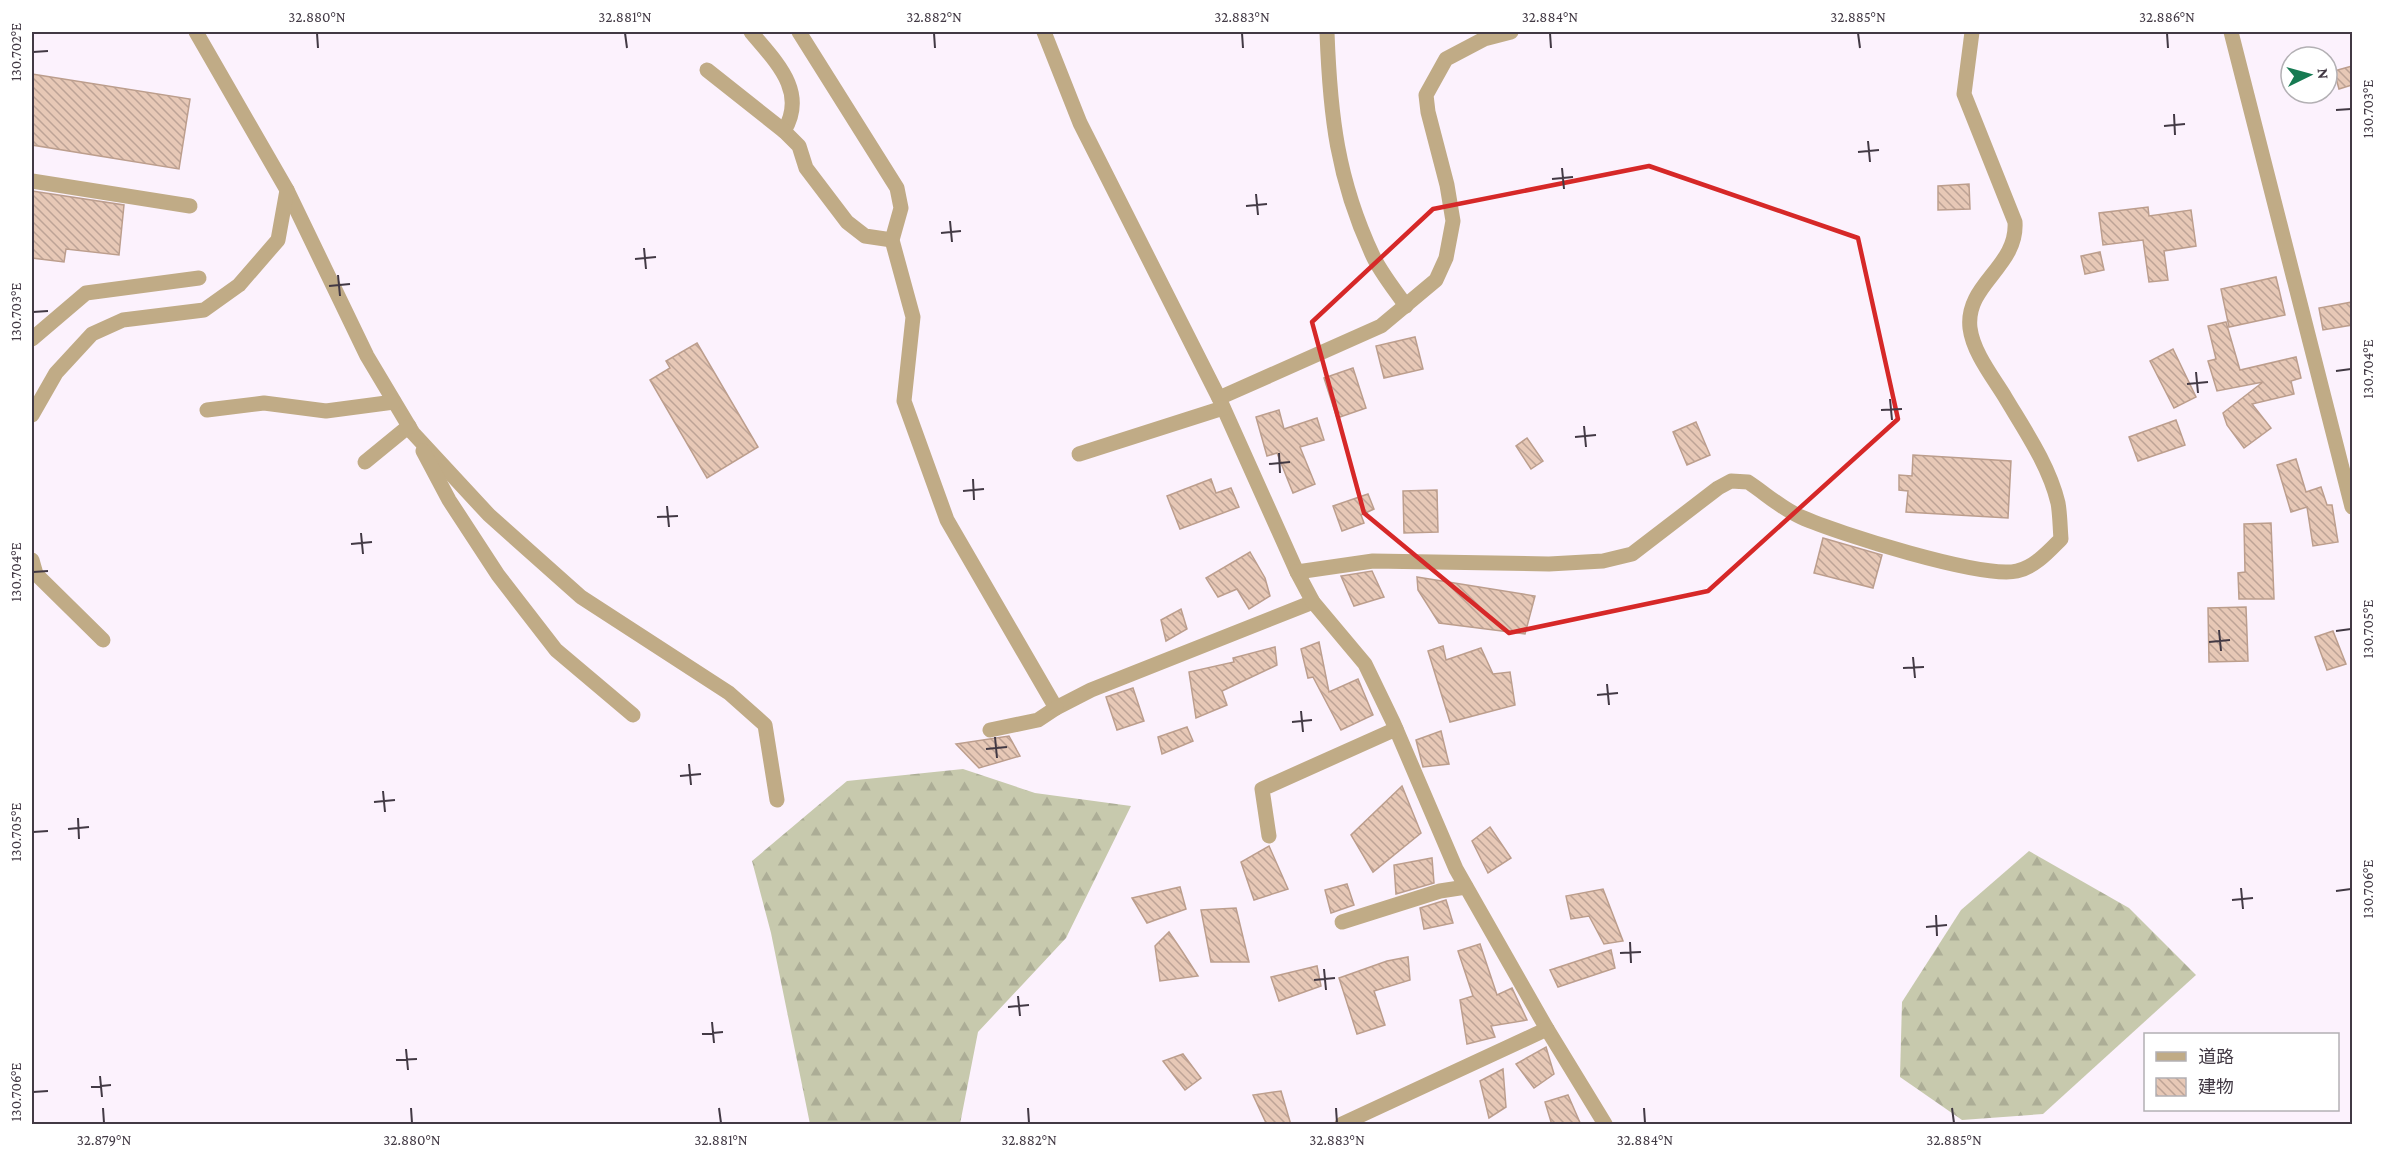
<svg xmlns="http://www.w3.org/2000/svg" width="2384" height="1156" font-family="'Crimson Pro','Noto Sans JP',serif">
<style>
.forest{fill:url(#forest-firs)}
.building{fill:url(#building-back-hatch);stroke:#bc9e8d;stroke-width:1.5}
.lines{fill:none;stroke-linecap:round;stroke-linejoin:round}
.minor{stroke:#c0ab86;stroke-width:15}
.marked{fill:none;stroke:#d62828;stroke-width:4.5;stroke-linejoin:round}
.ticks{fill:none;stroke:#423944;stroke-width:2}
.neatline{fill:none;stroke:#423944;stroke-width:2}
.ticks-label{font-size:15px;text-anchor:middle;fill:#423944}
</style>
<defs>
<pattern id="forest-firs" width="22" height="20" patternUnits="userSpaceOnUse" patternTransform="scale(1.5)"><rect width="22" height="20" fill="#c7c9ad"/><path d="M5 1l3.5 6h-7zM16 11l3.5 6h-7z" fill="#acad96"/></pattern>
<pattern id="building-back-hatch" width="6" height="6" patternUnits="userSpaceOnUse" patternTransform="scale(1.5)"><rect width="6" height="6" fill="#e7c8b6"/><path d="M-1 5l2 2M0 0l6 6M5-1l2 2" fill="none" stroke="#bda396"/></pattern>
</defs>
<rect width="100%" height="100%" fill="#fcf2fd"/>
<g class="forest">
<path d="M 963,769 L 1035,793 L 1131,806 L 1066,938 L 978,1032 L 960,1124 L 810,1124 L 771,933 L 752,861 L 847,781 Z"/>
<path d="M 2029,851 L 2129,908 L 2196,975 L 2043,1114 L 1962,1120 L 1900,1077 L 1902,1002 L 1961,910 Z"/>
</g>
<g class="building">
<path d="M 2352,66 L 2352,85 L 2339,89 L 2334,71 Z"/>
<path d="M 32,74 L 190,99 L 179,169 L 32,145 Z"/>
<path d="M 1969,184 L 1970,209 L 1938,210 L 1938,186 Z"/>
<path d="M 32,191 L 124,205 L 119,255 L 66,249 L 64,262 L 32,258 Z"/>
<path d="M 2148,207 L 2149,216 L 2191,210 L 2196,246 L 2164,251 L 2168,280 L 2149,282 L 2143,240 L 2103,245 L 2099,213 Z"/>
<path d="M 2100,252 L 2104,270 L 2085,274 L 2081,256 Z"/>
<path d="M 2276,277 L 2285,315 L 2229,327 L 2221,289 Z"/>
<path d="M 2352,302 L 2352,325 L 2323,330 L 2319,308 Z"/>
<path d="M 2226,322 L 2240,370 L 2296,357 L 2301,378 L 2291,381 L 2294,394 L 2252,404 L 2271,428 L 2244,448 L 2227,425 L 2223,413 L 2263,382 L 2217,391 L 2208,361 L 2216,359 L 2208,326 Z"/>
<path d="M 1415,337 L 1423,369 L 1384,378 L 1376,346 Z"/>
<path d="M 697,343 L 758,447 L 707,478 L 650,380 L 670,368 L 666,361 Z"/>
<path d="M 2173,349 L 2196,397 L 2174,408 L 2150,361 Z"/>
<path d="M 1353,368 L 1366,408 L 1337,418 L 1324,378 Z"/>
<path d="M 1279,410 L 1284,429 L 1317,418 L 1324,440 L 1300,447 L 1315,484 L 1293,493 L 1277,453 L 1267,456 L 1256,417 Z"/>
<path d="M 2176,420 L 2185,445 L 2138,461 L 2129,437 Z"/>
<path d="M 1696,422 L 1710,455 L 1687,465 L 1673,432 Z"/>
<path d="M 1527,438 L 1543,461 L 1531,469 L 1516,446 Z"/>
<path d="M 1913,455 L 2011,461 L 2008,518 L 1906,512 L 1908,491 L 1899,490 L 1899,475 L 1912,476 Z"/>
<path d="M 2296,459 L 2306,492 L 2321,487 L 2327,505 L 2332,505 L 2338,542 L 2313,546 L 2307,507 L 2291,512 L 2277,465 Z"/>
<path d="M 1211,479 L 1216,493 L 1231,488 L 1239,507 L 1180,529 L 1167,496 Z"/>
<path d="M 1437,490 L 1438,532 L 1404,533 L 1403,491 Z"/>
<path d="M 1368,494 L 1374,509 L 1361,515 L 1364,523 L 1342,531 L 1333,506 Z"/>
<path d="M 2271,523 L 2274,599 L 2239,599 L 2238,573 L 2245,572 L 2244,524 Z"/>
<path d="M 1823,538 L 1882,555 L 1873,588 L 1814,573 Z"/>
<path d="M 1250,552 L 1265,578 L 1270,596 L 1249,609 L 1237,589 L 1218,597 L 1206,578 Z"/>
<path d="M 1372,571 L 1384,597 L 1354,606 L 1341,576 Z"/>
<path d="M 1417,577 L 1535,596 L 1525,634 L 1439,623 L 1418,590 Z"/>
<path d="M 2246,607 L 2248,661 L 2209,662 L 2208,608 Z"/>
<path d="M 1181,609 L 1187,629 L 1166,641 L 1161,620 Z"/>
<path d="M 2333,631 L 2346,664 L 2327,670 L 2315,637 Z"/>
<path d="M 1319,642 L 1329,692 L 1358,679 L 1373,715 L 1341,730 L 1313,677 L 1308,678 L 1301,649 Z"/>
<path d="M 1443,646 L 1446,660 L 1481,648 L 1493,674 L 1510,672 L 1515,705 L 1450,722 L 1428,651 Z"/>
<path d="M 1275,647 L 1277,665 L 1222,691 L 1227,705 L 1196,718 L 1189,672 L 1234,662 L 1233,658 Z"/>
<path d="M 1133,688 L 1144,721 L 1117,730 L 1106,697 Z"/>
<path d="M 1187,727 L 1193,741 L 1162,754 L 1158,737 Z"/>
<path d="M 1441,731 L 1449,764 L 1423,767 L 1416,740 Z"/>
<path d="M 1009,736 L 1020,756 L 979,768 L 956,744 Z"/>
<path d="M 1402,786 L 1421,833 L 1373,872 L 1351,835 Z"/>
<path d="M 1490,827 L 1511,858 L 1488,873 L 1472,841 Z"/>
<path d="M 1269,846 L 1288,889 L 1254,900 L 1241,862 Z"/>
<path d="M 1432,858 L 1434,883 L 1396,894 L 1394,865 Z"/>
<path d="M 1347,884 L 1354,905 L 1331,913 L 1325,890 Z"/>
<path d="M 1180,887 L 1186,909 L 1147,923 L 1132,898 Z"/>
<path d="M 1603,889 L 1623,941 L 1604,944 L 1589,916 L 1571,919 L 1566,896 Z"/>
<path d="M 1446,900 L 1453,923 L 1424,929 L 1420,908 Z"/>
<path d="M 1236,908 L 1249,962 L 1211,962 L 1201,910 Z"/>
<path d="M 1169,932 L 1182,951 L 1198,976 L 1160,981 L 1155,946 Z"/>
<path d="M 1480,944 L 1497,995 L 1512,988 L 1527,1020 L 1491,1026 L 1495,1037 L 1467,1044 L 1460,1000 L 1473,996 L 1458,951 Z"/>
<path d="M 1611,950 L 1615,968 L 1558,987 L 1550,970 Z"/>
<path d="M 1408,957 L 1410,980 L 1374,991 L 1385,1025 L 1357,1034 L 1339,978 L 1387,961 Z"/>
<path d="M 1317,966 L 1321,986 L 1279,1001 L 1271,977 Z"/>
<path d="M 1546,1047 L 1554,1074 L 1534,1088 L 1516,1064 Z"/>
<path d="M 1183,1054 L 1201,1078 L 1185,1090 L 1163,1061 Z"/>
<path d="M 1503,1069 L 1506,1107 L 1489,1118 L 1480,1081 Z"/>
<path d="M 1281,1091 L 1291,1125 L 1267,1125 L 1253,1095 Z"/>
<path d="M 1568,1095 L 1581,1125 L 1552,1125 L 1545,1102 Z"/>
</g>
<g class="lines">
<g class="minor">
<path d="M 751,32 C 775,61 808,91 784,131 L 799,146 L 806,168 L 847,222 L 865,236 L 892,240"/>
<path d="M 799,32 L 897,188 L 901,208 L 892,240 L 913,317 L 904,401 L 947,520 L 1056,708 L 1091,690 L 1313,602"/>
<path d="M 1044,32 L 1080,123 L 1219,398 L 1297,572 L 1313,602 L 1365,664 L 1393,722 L 1456,869 L 1547,1029 L 1605,1124"/>
<path d="M 1327,32 C 1330,115 1337,179 1373,256 C 1381,273 1395,290 1406,306"/>
<path d="M 2231,32 L 2352,507"/>
<path d="M 707,70 L 784,131"/>
<path d="M 32,181 L 190,206"/>
<path d="M 287,190 L 367,356 L 413,433 L 489,515 L 581,597 L 729,693 L 765,725 L 777,800"/>
<path d="M 32,339 L 86,293 L 199,278"/>
<path d="M 1219,398 L 1381,326 L 1436,280 L 1446,258 L 1453,221 L 1447,185 L 1428,112 L 1426,95 L 1446,59 L 1484,39 L 1511,32"/>
<path d="M 207,410 L 264,403 L 326,411 L 394,402"/>
<path d="M 32,415 L 56,373 L 92,334 L 123,320 L 204,310 L 239,285 L 278,240 L 287,190 L 196,32"/>
<path d="M 423,451 L 449,500 L 498,575 L 556,650 L 633,715"/>
<path d="M 1079,454 L 1223,408"/>
<path d="M 365,462 L 409,426"/>
<path d="M 32,560 L 36,574 L 103,640"/>
<path d="M 1297,572 L 1373,561 L 1549,564 L 1603,561 L 1632,554 L 1718,488 L 1731,481 L 1748,482 C 1765,493 1782,509 1801,517 C 1837,533 1982,579 2017,571 C 2035,567 2049,551 2061,539 C 2060,527 2060,514 2058,503 C 2049,465 2024,429 2005,397 C 1992,376 1973,352 1970,328 C 1965,284 2018,267 2015,222 L 1964,94 L 1972,32"/>
<path d="M 990,730 L 1038,720 L 1056,708"/>
<path d="M 1269,836 L 1262,789 L 1396,729"/>
<path d="M 1342,922 L 1440,891 L 1466,887"/>
<path d="M 1342,1124 L 1547,1029"/>
</g>
</g>
<path class="marked" d="M 1649,166 L 1858,238 L 1898,419 L 1708,591 L 1509,633 L 1364,513 L 1312,322 L 1433,209 Z"/>
<path class="ticks" d="M 317,33 L 318,48M 625,33 L 627,48M 934,33 L 935,48M 1242,33 L 1243,48M 1550,33 L 1551,48M 1858,33 L 1860,48M 2167,33 L 2168,48M 33,52 L 48,51M 2336,110 L 2351,109M 2174,114 L 2175,135M 2164,126 L 2185,124M 1868,141 L 1870,162M 1858,152 L 1879,150M 1562,168 L 1564,189M 1552,179 L 1573,177M 1256,194 L 1258,215M 1246,206 L 1267,204M 950,221 L 952,242M 941,233 L 961,231M 644,248 L 646,269M 635,259 L 656,257M 338,275 L 340,296M 329,286 L 350,284M 33,312 L 48,311M 2336,371 L 2351,369M 2196,372 L 2198,393M 2187,384 L 2208,382M 1890,399 L 1892,420M 1881,410 L 1902,409M 1584,426 L 1586,447M 1575,437 L 1596,435M 1279,453 L 1280,473M 1269,464 L 1290,462M 973,479 L 974,500M 963,491 L 984,489M 667,506 L 669,527M 657,517 L 678,516M 361,533 L 363,554M 351,544 L 372,542M 33,572 L 48,571M 2219,630 L 2221,651M 2336,631 L 2351,629M 2209,642 L 2230,640M 1913,657 L 1915,678M 1903,668 L 1924,667M 1607,684 L 1609,705M 1597,695 L 1618,693M 1301,711 L 1303,732M 1292,722 L 1312,720M 995,737 L 997,758M 986,749 L 1007,747M 689,764 L 691,785M 680,776 L 701,774M 383,791 L 385,812M 374,802 L 395,800M 78,818 L 79,839M 68,829 L 89,827M 33,832 L 48,831M 2241,888 L 2243,909M 2336,891 L 2351,889M 2232,900 L 2253,898M 1936,915 L 1937,936M 1926,927 L 1947,925M 1630,942 L 1631,963M 1620,953 L 1641,952M 1324,969 L 1326,990M 1314,980 L 1335,978M 1018,996 L 1020,1016M 1008,1007 L 1029,1005M 712,1022 L 714,1043M 702,1034 L 723,1032M 406,1049 L 408,1070M 396,1060 L 417,1059M 100,1076 L 102,1097M 91,1087 L 111,1085M 33,1092 L 48,1091M 103,1108 L 104,1123M 411,1108 L 412,1123M 719,1108 L 721,1123M 1028,1108 L 1029,1123M 1336,1108 L 1337,1123M 1644,1108 L 1645,1123M 1952,1108 L 1954,1123"/>
<rect width="2384" height="1156" fill="none" stroke="#ffffff" stroke-width="66"/>
<rect x="2144" y="1033" width="195" height="78" fill="#ffffff" stroke="#b3b0b4" stroke-width="1.5"/>
<rect x="2156" y="1052" width="30" height="9" fill="#c0ab86" stroke="#b3b0b4" stroke-width="1.5"/>
<text x="2198" y="1063" font-size="18" fill="#423944">道路</text>
<rect x="2156" y="1078" width="30" height="18" fill="url(#building-back-hatch)" stroke="#b3b0b4" stroke-width="1.5"/>
<text x="2198" y="1093" font-size="18" fill="#423944">建物</text>
<g transform="translate(2309 75) rotate(85)"><circle r="28" fill="#ffffff" stroke="#b3b0b4" stroke-width="1.5"/>
<path d="M0-4.5L10 22L0 15L-10 22Z" fill="#167a52"/>
<text y="-9" font-size="16" font-weight="bold" text-anchor="middle" fill="#423944">N</text>
</g>
<rect x="33" y="33" width="2318" height="1090" class="neatline"/>
<g class="ticks-label">
<text x="317" y="22">32.880°N</text>
<text x="625" y="22">32.881°N</text>
<text x="934" y="22">32.882°N</text>
<text x="1242" y="22">32.883°N</text>
<text x="1550" y="22">32.884°N</text>
<text x="1858" y="22">32.885°N</text>
<text x="2167" y="22">32.886°N</text>
<text transform="translate(16 52) rotate(-90)" y="5">130.702°E</text>
<text transform="translate(2368 109) rotate(-90)" y="5">130.703°E</text>
<text transform="translate(16 312) rotate(-90)" y="5">130.703°E</text>
<text transform="translate(2368 369) rotate(-90)" y="5">130.704°E</text>
<text transform="translate(16 572) rotate(-90)" y="5">130.704°E</text>
<text transform="translate(2368 629) rotate(-90)" y="5">130.705°E</text>
<text transform="translate(16 832) rotate(-90)" y="5">130.705°E</text>
<text transform="translate(2368 889) rotate(-90)" y="5">130.706°E</text>
<text transform="translate(16 1092) rotate(-90)" y="5">130.706°E</text>
<text x="104" y="1145">32.879°N</text>
<text x="412" y="1145">32.880°N</text>
<text x="721" y="1145">32.881°N</text>
<text x="1029" y="1145">32.882°N</text>
<text x="1337" y="1145">32.883°N</text>
<text x="1645" y="1145">32.884°N</text>
<text x="1954" y="1145">32.885°N</text>
</g>
</svg>
